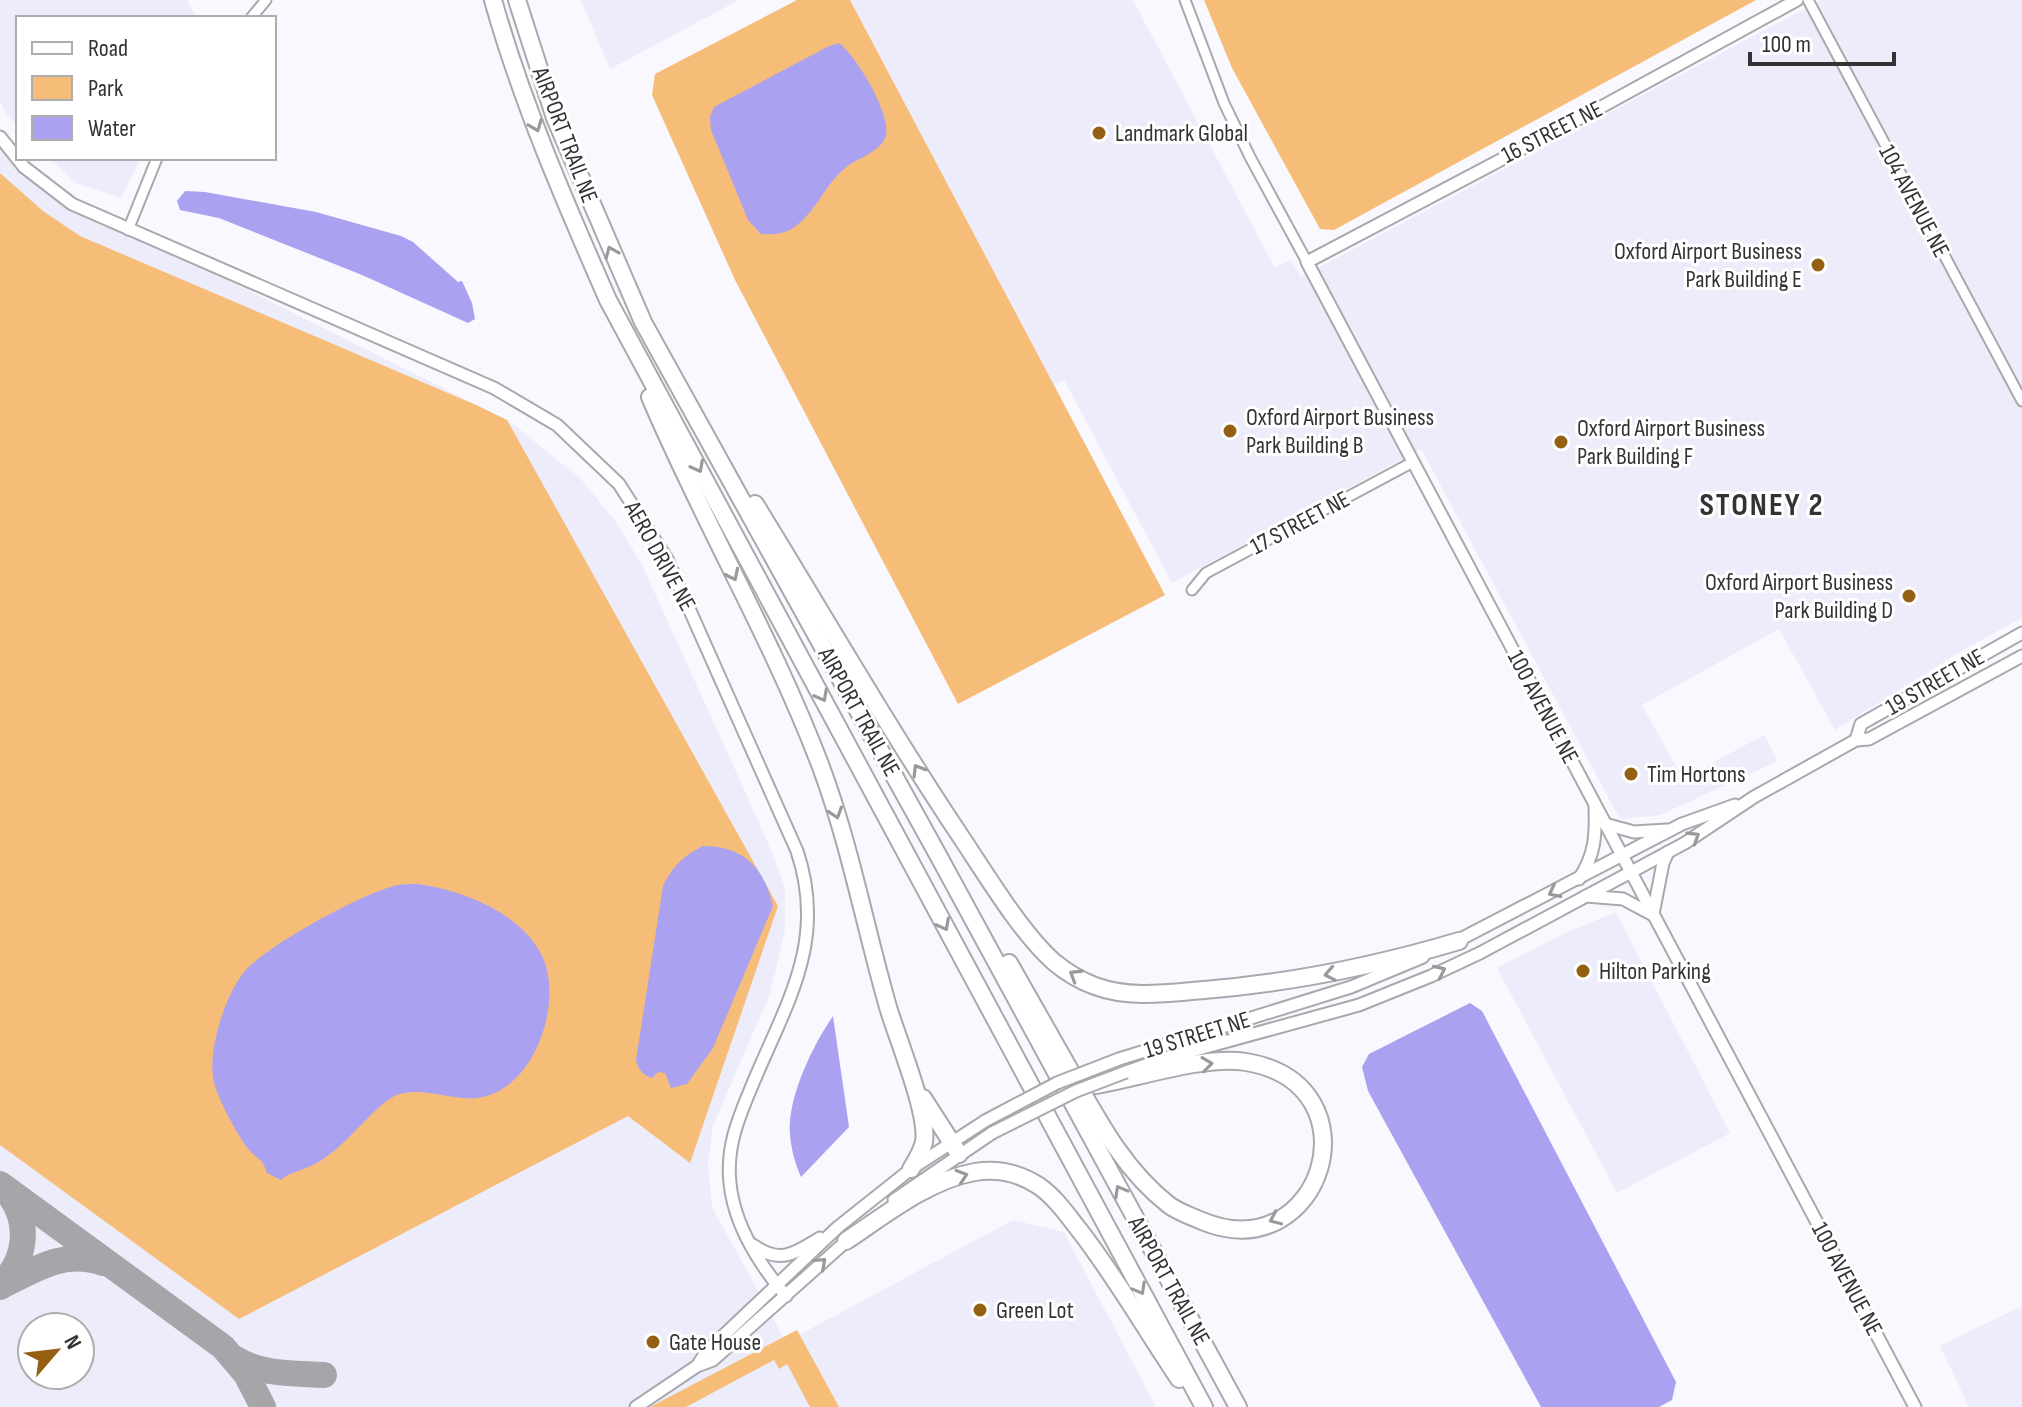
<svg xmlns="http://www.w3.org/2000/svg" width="2022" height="1407" font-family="'Sofia Sans Condensed',sans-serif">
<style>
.built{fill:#edecfa;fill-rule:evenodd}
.green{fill:#f6bd78}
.water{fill:#aaa1f1}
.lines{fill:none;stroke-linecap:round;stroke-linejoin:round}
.taxiway{stroke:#a6a6aa;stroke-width:26}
.minor-casing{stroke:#a9a8ae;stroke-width:13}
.tertiary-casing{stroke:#a9a8ae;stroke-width:15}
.motorway-casing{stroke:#a9a8ae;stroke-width:20}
.minor{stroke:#fff;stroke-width:9}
.tertiary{stroke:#fff;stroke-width:11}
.motorway{stroke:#fff;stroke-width:16}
.tertiary-bridge-casing{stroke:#a9a8ae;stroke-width:15;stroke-linecap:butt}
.tertiary-bridge{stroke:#fff;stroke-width:11}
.oneway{stroke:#99999a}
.poi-dot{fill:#946013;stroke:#fff;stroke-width:3}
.labels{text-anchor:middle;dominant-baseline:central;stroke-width:6;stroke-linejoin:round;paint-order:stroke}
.street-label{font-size:24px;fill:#333335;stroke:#fff}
.poi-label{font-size:24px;fill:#333335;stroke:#fff;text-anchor:start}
.district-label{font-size:32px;font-weight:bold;letter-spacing:2px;fill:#333335;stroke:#fff}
</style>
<rect width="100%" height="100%" fill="#f8f8fe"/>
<g class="built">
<path d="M 0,0 L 187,0 L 197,18 L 18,18 L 18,126 L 7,115 L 0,102 Z"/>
<path d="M 581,0 L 739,0 L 610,69 Z"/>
<path d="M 850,0 L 1133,0 L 1275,268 L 1291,260 L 1301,277 L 1821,0 L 2022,0 L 2022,618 L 1968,647 L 1835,730 L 1779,629 L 1642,705 L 1683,779 L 1764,735 L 1778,761 L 1660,815 L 1620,819 L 1421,449 L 1172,583 L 1064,380 L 1054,386 Z"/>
<path d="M 0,130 L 24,167 L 128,230 L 509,421 L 580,478 L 616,522 L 642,565 L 748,798 L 776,862 L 785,889 L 785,930 L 770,994 L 713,1126 L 708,1165 L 712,1207 L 786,1342 L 1013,1220 L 1064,1232 L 1156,1407 L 0,1407 ZM 32,1327 L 80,1327 L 80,1375 L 32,1375 Z"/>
<path d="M 50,158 L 141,158 L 121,198 L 76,183 Z"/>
<path d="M 1616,912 L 1730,1133 L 1617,1193 L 1497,968 L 1561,935 Z"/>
<path d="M 2022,1306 L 2022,1407 L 1969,1407 L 1940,1346 Z"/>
</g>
<g class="green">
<path d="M 797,0 L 850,0 L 1165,595 L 958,704 L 735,280 L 652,95 L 655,74 Z"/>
<path d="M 1204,0 L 1756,0 L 1334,230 L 1320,229 L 1232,68 Z"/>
<path d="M 0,173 L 43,211 L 80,236 L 476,405 L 507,420 L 778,906 L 690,1163 L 628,1116 L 239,1319 L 0,1145 Z"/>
<path d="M 797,1330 L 839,1407 L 810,1407 L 787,1364 L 779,1369 L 774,1360 L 686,1407 L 650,1407 Z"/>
</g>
<g class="water">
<path d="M 839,43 C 856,55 891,114 886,135 C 881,153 856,158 844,169 C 825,185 816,211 796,226 C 786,234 773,235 761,234 L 748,220 L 711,130 L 710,117 L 714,107 L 829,46 Z"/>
<path d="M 185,191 L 205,192 L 316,212 L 401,236 L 413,242 L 458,282 L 462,281 L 472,303 L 475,319 L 468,323 L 362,275 L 219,218 L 180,210 L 177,201 Z"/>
<path d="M 703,846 C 743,846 764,867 773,906 L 713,1048 L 687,1084 L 671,1088 L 665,1073 L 658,1072 L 652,1078 C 642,1075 638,1069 636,1060 L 663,886 C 673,866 683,856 703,846 Z"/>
<path d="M 417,884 C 460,889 518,912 540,952 C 565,996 538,1081 487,1096 C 458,1105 426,1085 397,1095 C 380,1101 351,1138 334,1151 C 326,1157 317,1164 308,1167 C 298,1172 290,1172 281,1180 L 267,1173 C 262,1157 259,1161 249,1150 C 238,1136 220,1103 215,1086 C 205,1056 225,994 245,971 C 268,945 364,892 398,885 C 404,884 411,884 417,884 Z"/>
<path d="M 1470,1003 L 1482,1011 L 1676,1382 L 1672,1400 L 1659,1407 L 1541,1407 L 1368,1091 L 1362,1067 L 1369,1054 Z"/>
<path d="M 833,1016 L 849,1127 L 801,1177 C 795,1163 791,1149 790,1134 C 787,1098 813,1045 833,1016 Z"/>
</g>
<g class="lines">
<g class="taxiway">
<path d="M 0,1184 L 223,1347 L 246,1374 L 263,1407"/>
<path d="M 0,1285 C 27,1260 31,1221 7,1192"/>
<path d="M 0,1287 C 34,1270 64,1249 103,1263"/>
<path d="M 234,1358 C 261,1375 293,1373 324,1375"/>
</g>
<defs>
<g id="minor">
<path d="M 1185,0 L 1224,103 L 1250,157 L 1307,262"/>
<path d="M 1808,0 L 2022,401"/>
<path d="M 251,18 L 266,0"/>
<path d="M 128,230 L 157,158"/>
<path d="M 1192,590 L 1206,573 L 1413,462"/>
</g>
<g id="tertiary">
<path d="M 1797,0 L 1603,106 L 1307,262 L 1915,1407"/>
<path d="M 0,137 L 24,167 L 72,204 L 494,388 L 557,425 L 619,484 L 667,559 L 797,851 C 828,943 785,1005 751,1088 C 738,1119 726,1148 730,1183 C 734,1225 759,1264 786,1296"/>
<path d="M 1856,740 L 1861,724 L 2022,633"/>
<path d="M 1605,824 L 1634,832 L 1667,830"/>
<path d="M 1579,879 C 1595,855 1596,836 1595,807"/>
<path d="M 1586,896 L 1623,899 L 1653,915"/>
<path d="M 1653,914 L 1663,863 L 1668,852"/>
<path d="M 1453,943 L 1682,824 L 1735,805"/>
<path d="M 1119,1059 L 1351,987 L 1423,957"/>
<path d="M 1126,1072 L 1166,1058 L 1359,1005 L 1431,976 L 1480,953 L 1685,843 L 1754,797 L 1856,740 L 1869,739 L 2022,656"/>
<path d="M 894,1200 L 992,1133"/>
<path d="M 753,1245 C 781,1265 795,1253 820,1238"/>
<path d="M 698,1365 L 706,1352 L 838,1227 L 911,1169 L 985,1121"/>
<path d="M 636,1407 L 697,1366 L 713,1360 L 851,1237"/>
</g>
<g id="motorway">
<path d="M 493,0 C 522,103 565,202 608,300 L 1204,1407"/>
<path d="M 517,0 L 555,118 L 643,322 L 938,855 L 1238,1407"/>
<path d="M 650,397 C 703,522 773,640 821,767 C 850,845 865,927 888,1007 C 897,1038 929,1114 924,1142 C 922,1151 916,1161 911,1169"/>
<path d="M 755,504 C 824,616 890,731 963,840 C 987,876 1022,934 1054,962 C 1066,972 1081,981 1095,986 C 1130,999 1168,993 1204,990 C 1291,983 1375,966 1459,941"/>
<path d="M 1009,963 C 1030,1000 1051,1037 1072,1074 C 1099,1122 1125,1171 1169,1205 C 1178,1212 1191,1216 1202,1221 C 1322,1271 1380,1084 1246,1062 C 1205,1055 1138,1078 1096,1085"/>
<path d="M 923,1098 L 959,1154"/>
<path d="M 846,1241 C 884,1216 928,1180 975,1172 C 999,1168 1019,1173 1039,1186 C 1056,1198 1068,1216 1080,1231 C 1117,1279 1146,1330 1179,1379"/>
</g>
</defs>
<use href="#minor" class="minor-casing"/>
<use href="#tertiary" class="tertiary-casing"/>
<use href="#motorway" class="motorway-casing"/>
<use href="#minor" class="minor"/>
<use href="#tertiary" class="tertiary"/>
<use href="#motorway" class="motorway"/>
<defs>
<g id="tertiary-bridge">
<path d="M 985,1121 L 1057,1083 L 1119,1059"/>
<path d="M 992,1133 L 1076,1091 L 1126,1072"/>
</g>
</defs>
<use href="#tertiary-bridge" class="tertiary-bridge-casing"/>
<use href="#tertiary-bridge" class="tertiary-bridge"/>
</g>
<defs><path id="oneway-chevron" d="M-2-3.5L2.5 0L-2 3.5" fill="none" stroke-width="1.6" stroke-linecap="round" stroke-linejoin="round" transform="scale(2)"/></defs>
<g class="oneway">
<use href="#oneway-chevron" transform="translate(536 126) rotate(69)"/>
<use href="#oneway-chevron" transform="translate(611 252) rotate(-113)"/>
<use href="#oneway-chevron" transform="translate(698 467) rotate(62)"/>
<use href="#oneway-chevron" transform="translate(733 575) rotate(64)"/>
<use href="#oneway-chevron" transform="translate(822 696) rotate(62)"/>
<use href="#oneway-chevron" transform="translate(918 770) rotate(-121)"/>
<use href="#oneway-chevron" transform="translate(836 813) rotate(72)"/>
<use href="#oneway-chevron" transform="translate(1694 837) rotate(-32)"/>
<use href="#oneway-chevron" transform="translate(1554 892) rotate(153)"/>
<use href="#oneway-chevron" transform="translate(944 925) rotate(62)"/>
<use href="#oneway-chevron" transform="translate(1440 971) rotate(-25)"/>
<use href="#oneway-chevron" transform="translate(1330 974) rotate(169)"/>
<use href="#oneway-chevron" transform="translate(1075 975) rotate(-148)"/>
<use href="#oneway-chevron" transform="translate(1207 1064) rotate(-8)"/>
<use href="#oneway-chevron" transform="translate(962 1176) rotate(-18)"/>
<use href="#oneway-chevron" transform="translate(1120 1191) rotate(-119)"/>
<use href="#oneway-chevron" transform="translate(1275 1219) rotate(156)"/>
<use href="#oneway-chevron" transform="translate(821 1263) rotate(-42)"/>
<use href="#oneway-chevron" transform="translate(1140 1289) rotate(61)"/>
</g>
<g class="poi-dot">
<circle cx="1099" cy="133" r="8"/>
<circle cx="1818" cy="265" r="8"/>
<circle cx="1230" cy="431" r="8"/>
<circle cx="1561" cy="442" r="8"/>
<circle cx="1909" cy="596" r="8"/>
<circle cx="1631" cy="774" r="8"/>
<circle cx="1583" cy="971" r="8"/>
<circle cx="980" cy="1310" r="8"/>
<circle cx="653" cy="1342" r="8"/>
</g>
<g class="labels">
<g class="street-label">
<text transform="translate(1552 132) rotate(-27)">16 STREET NE</text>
<text transform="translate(565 135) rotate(69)">AIRPORT TRAIL NE</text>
<text transform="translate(1914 201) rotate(62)">104 AVENUE NE</text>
<text transform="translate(1300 523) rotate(-28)">17 STREET NE</text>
<text transform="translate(660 556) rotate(61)">AERO DRIVE NE</text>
<text transform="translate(1935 682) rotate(-30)">19 STREET NE</text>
<text transform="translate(1543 707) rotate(62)">100 AVENUE NE</text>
<text transform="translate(859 712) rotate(61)">AIRPORT TRAIL NE</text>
<text transform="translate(1197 1035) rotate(-17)">19 STREET NE</text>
<text transform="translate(1847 1279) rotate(62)">100 AVENUE NE</text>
<text transform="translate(1169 1281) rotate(61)">AIRPORT TRAIL NE</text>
</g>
<g class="poi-label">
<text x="1115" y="133">Landmark Global</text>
<text x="1802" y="251" text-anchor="end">Oxford Airport Business<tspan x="1802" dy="28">Park Building E</tspan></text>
<text x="1246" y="417">Oxford Airport Business<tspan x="1246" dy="28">Park Building B</tspan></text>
<text x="1577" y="428">Oxford Airport Business<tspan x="1577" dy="28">Park Building F</tspan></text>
<text x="1893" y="582" text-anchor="end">Oxford Airport Business<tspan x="1893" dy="28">Park Building D</tspan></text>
<text x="1647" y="774">Tim Hortons</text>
<text x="1599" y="971">Hilton Parking</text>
<text x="996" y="1310">Green Lot</text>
<text x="669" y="1342">Gate House</text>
</g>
<g class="district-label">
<text x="1762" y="505">STONEY 2</text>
</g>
</g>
<rect x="16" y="16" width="260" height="144" fill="#ffffff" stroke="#adadae" stroke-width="2"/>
<rect x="32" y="42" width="40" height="12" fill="#ffffff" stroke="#adadae" stroke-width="2"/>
<text x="88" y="56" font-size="24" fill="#333335">Road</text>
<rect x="32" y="76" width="40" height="24" fill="#f6bd78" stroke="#adadae" stroke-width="2"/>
<text x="88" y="96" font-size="24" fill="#333335">Park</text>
<rect x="32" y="116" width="40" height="24" fill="#aaa1f1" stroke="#adadae" stroke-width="2"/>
<text x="88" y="136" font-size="24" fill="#333335">Water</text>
<g transform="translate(56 1351) rotate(62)"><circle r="38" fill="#ffffff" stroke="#adadae" stroke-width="2"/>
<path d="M0-6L14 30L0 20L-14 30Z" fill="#946013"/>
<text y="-12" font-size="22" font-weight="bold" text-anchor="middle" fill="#333335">N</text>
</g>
<path d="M1750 52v12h144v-12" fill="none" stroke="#333335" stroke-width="4"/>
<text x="1762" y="52" font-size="24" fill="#333335" stroke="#ffffff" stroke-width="6" paint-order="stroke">100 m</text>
</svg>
